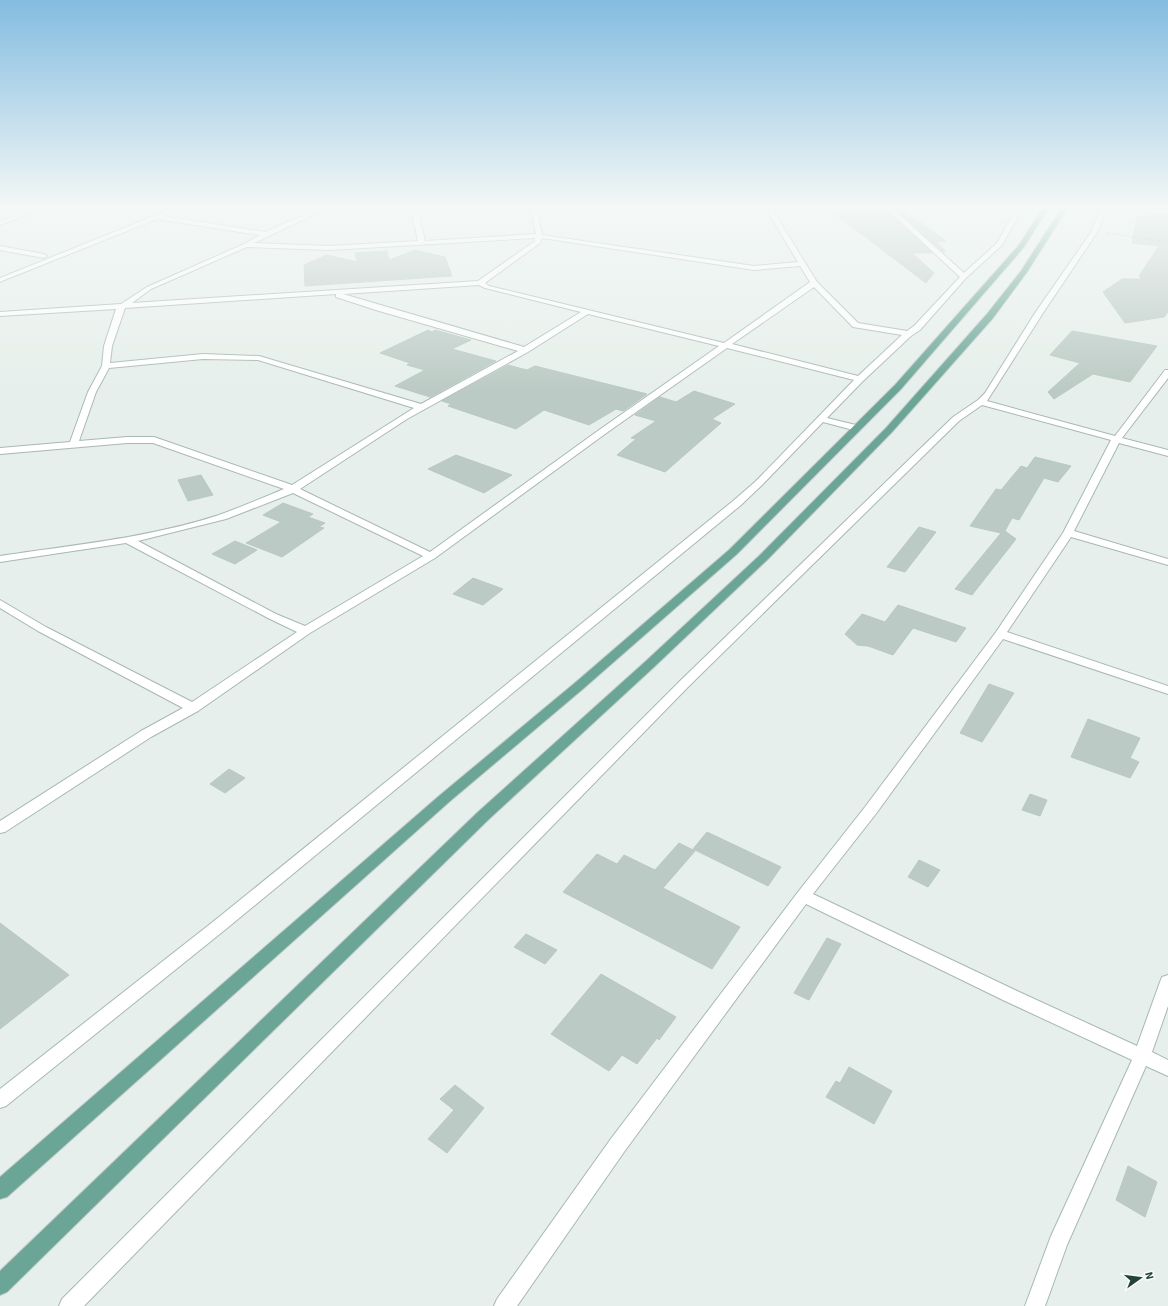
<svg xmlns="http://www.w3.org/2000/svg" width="1168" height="1306" font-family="'Source Sans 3',sans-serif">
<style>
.building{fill:#bbcac4;stroke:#b8c9c2}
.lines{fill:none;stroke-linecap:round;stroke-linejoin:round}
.street-casing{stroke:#a8b8b2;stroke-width:2}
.primary-casing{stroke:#c2cac8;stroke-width:2}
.path{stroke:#86b3a5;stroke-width:1.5;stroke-dasharray:1 1.5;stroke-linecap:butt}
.street{fill:#fff;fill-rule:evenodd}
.primary{fill:#6aa596;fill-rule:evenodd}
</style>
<rect width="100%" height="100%" fill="#e6efeb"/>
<g class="building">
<path d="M 858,209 L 886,209 L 932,253 L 912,253 L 934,273 L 926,283 L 835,214 L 862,213 Z"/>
<path d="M 895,209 L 901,209 L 946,241 L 937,242 L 946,252 L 943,252 Z"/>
<path d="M 1168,214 L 1168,312 L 1164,317 L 1125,323 L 1103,292 L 1122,279 L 1142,279 L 1139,276 L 1159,246 L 1132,243 L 1137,217 Z"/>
<path d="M 415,250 L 445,257 L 452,276 L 305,286 L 304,265 L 327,255 L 357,262 L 355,253 L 387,251 L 389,260 Z"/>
<path d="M 428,330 L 432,332 L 435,330 L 471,340 L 452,349 L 496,361 L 430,397 L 395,386 L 425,370 L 407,365 L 410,363 L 380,353 Z"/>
<path d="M 1072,331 L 1157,346 L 1130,382 L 1093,374 L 1054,399 L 1048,392 L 1080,363 L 1050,355 Z"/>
<path d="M 508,365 L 527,370 L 535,366 L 647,394 L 623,411 L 616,409 L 589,425 L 544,410 L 516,429 L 448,406 L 451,404 L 442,401 Z"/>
<path d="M 694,391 L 735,404 L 712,419 L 721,423 L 665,472 L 617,455 L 636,439 L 631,438 L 656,421 L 635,415 L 660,397 L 676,402 Z"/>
<path d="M 456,455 L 512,475 L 484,493 L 428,469 Z"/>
<path d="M 1035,457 L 1071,466 L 1058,482 L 1044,478 L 1019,520 L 1012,518 L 1005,531 L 1016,539 L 972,595 L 955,589 L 1001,533 L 970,526 L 996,489 L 1001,490 L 1021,466 L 1027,468 Z"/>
<path d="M 201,475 L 213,495 L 188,501 L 178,480 Z"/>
<path d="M 283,503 L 313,514 L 308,517 L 325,523 L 319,527 L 324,528 L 282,557 L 246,543 L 281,522 L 263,515 Z"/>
<path d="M 919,527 L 936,532 L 905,572 L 887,567 Z"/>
<path d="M 235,541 L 257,550 L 235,564 L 212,554 Z"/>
<path d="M 473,578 L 503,589 L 483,605 L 453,594 Z"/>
<path d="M 898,605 L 966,628 L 956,642 L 913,628 L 893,655 L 868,646 L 857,645 L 845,634 L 862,614 L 885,622 Z"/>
<path d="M 989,684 L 1014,693 L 982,742 L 960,733 Z"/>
<path d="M 1088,719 L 1140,738 L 1130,758 L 1139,762 L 1130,778 L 1071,757 Z"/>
<path d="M 229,769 L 245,778 L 225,793 L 210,784 Z"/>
<path d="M 1030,794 L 1047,800 L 1040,816 L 1022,810 Z"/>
<path d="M 707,832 L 781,867 L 768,886 L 693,849 Z"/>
<path d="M 679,843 L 695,851 L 663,888 L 740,927 L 712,969 L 563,892 L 597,854 L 617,864 L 624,855 L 655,870 Z"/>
<path d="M 919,860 L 940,870 L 928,887 L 908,877 Z"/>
<path d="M 0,923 L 69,975 L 0,1029 Z"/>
<path d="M 526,934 L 557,950 L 545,964 L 514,947 Z"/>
<path d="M 827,938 L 841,944 L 809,1000 L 794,993 Z"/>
<path d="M 601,974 L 676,1017 L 659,1040 L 657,1038 L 637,1064 L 622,1055 L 609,1071 L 551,1034 Z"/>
<path d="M 849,1067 L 892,1091 L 874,1124 L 826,1097 L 836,1081 L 840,1083 Z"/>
<path d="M 455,1085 L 484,1108 L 447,1153 L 428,1139 L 454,1110 L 440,1099 Z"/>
<path d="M 1128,1166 L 1157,1182 L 1145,1217 L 1116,1200 Z"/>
</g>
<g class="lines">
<defs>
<g id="street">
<path d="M 33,209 L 42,209 L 0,225 L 0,221 Z"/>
<path d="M 171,209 L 179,209 L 163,216 L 265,232 L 318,209 L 326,209 L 254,243 L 329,246 L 418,241 L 411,209 L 417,209 L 425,241 L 536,234 L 531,209 L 537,209 L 542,235 L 754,266 L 798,262 L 766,209 L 772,209 L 817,282 L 858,323 L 907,331 L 914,326 L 960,277 L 887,209 L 893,209 L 964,273 L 997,243 L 1016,209 L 1022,209 L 1002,245 L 966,278 L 920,330 L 911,336 L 863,381 L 827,418 L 860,426 L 861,428 L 860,430 L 857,431 L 823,422 L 762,485 L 741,505 L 226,929 L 6,1106 L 0,1108 L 0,1089 L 214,921 L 733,501 L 756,481 L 854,380 L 727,348 L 605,434 L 435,558 L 310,633 L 198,711 L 151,737 L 5,832 L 0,833 L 0,821 L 141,731 L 183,708 L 38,631 L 0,608 L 0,600 L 46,627 L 192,702 L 297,632 L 268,618 L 126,543 L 0,562 L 0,556 C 73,545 148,538 219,515 C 241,507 262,498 284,489 L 153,443 L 127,443 L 0,454 L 0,448 L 70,442 L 88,392 L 102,366 L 104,346 L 116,309 L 0,316 L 0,312 L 121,304 L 147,287 L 244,244 L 260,235 L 157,219 L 2,281 L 0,282 L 0,278 ZM 535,238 L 535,241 L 478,281 L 132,303 L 151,289 L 247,247 L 329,250 ZM 542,238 L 754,270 L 800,266 L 810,282 L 724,343 L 489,286 L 485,283 L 540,243 ZM 479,285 L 485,288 L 581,312 L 524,347 L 343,294 ZM 814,287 L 853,327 L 902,335 L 858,376 L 732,344 ZM 336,294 L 336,297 L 379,311 L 518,351 L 421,404 L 259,356 L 203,354 L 110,363 L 112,346 L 125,308 ZM 588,314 L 719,346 L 599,430 L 430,552 L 300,489 L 407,419 L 528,352 ZM 203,359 L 258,360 L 414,408 L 292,485 L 154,437 L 127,437 L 79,441 L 96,392 L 109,368 ZM 293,493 L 423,556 L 305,626 L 276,614 L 138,541 L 226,519 Z"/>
<path d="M 1100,209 L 1106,209 L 1098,231 L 1043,313 L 987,401 L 1115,436 L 1165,370 L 1168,370 L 1168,378 L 1122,438 L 1168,450 L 1168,456 L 1119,443 L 1074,531 L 1168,559 L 1168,565 L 1071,537 L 1007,632 L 1168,686 L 1168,694 L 1003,639 L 875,815 L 813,894 L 1017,991 L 1137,1046 L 1160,982 L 1162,977 L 1168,975 L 1168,1006 L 1152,1052 L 1168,1060 L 1168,1076 L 1146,1066 L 1067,1245 L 1045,1306 L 1025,1306 L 1051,1236 L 1132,1060 L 1005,1001 L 806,904 L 624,1152 L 517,1306 L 494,1306 L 497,1299 L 610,1140 L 798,892 L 865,807 L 996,632 L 1063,533 L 1111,440 L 982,405 L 959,421 L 689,686 L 84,1306 L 59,1306 L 62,1299 L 681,680 L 953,417 L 978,400 L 985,393 L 1035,313 L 1092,231 Z"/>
<path d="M 0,246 L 44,254 L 47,256 L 44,258 L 0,250 Z"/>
</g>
<g id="primary">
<path d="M 1042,209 L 1048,209 L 1024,247 L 901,389 L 737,554 L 584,688 L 449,802 L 7,1197 L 0,1199 L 0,1177 L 439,796 L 576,682 L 729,550 L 895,385 L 1019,245 Z"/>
<path d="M 1061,209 L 1067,209 L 1027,272 L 993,318 L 892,432 L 767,560 L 654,667 L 488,820 L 7,1292 L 0,1295 L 0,1271 L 478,812 L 646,661 L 759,556 L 886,428 L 987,314 L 1021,271 Z"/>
</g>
</defs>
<use href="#street" class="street-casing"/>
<use href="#primary" class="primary-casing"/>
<path class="path" d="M 1107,233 L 1168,242"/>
<use href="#street" class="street"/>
<use href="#primary" class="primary"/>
</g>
<linearGradient id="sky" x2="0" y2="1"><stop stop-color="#84bce0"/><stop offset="0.53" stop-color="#f4f8f6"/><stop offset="1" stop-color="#f4f8f6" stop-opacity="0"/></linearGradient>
<rect width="1168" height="392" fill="url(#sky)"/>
<g transform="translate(1140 1278) rotate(76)" stroke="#f7fbf9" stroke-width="3" paint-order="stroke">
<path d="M0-3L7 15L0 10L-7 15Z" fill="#24423a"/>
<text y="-6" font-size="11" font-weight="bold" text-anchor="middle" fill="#24423a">N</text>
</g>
</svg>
